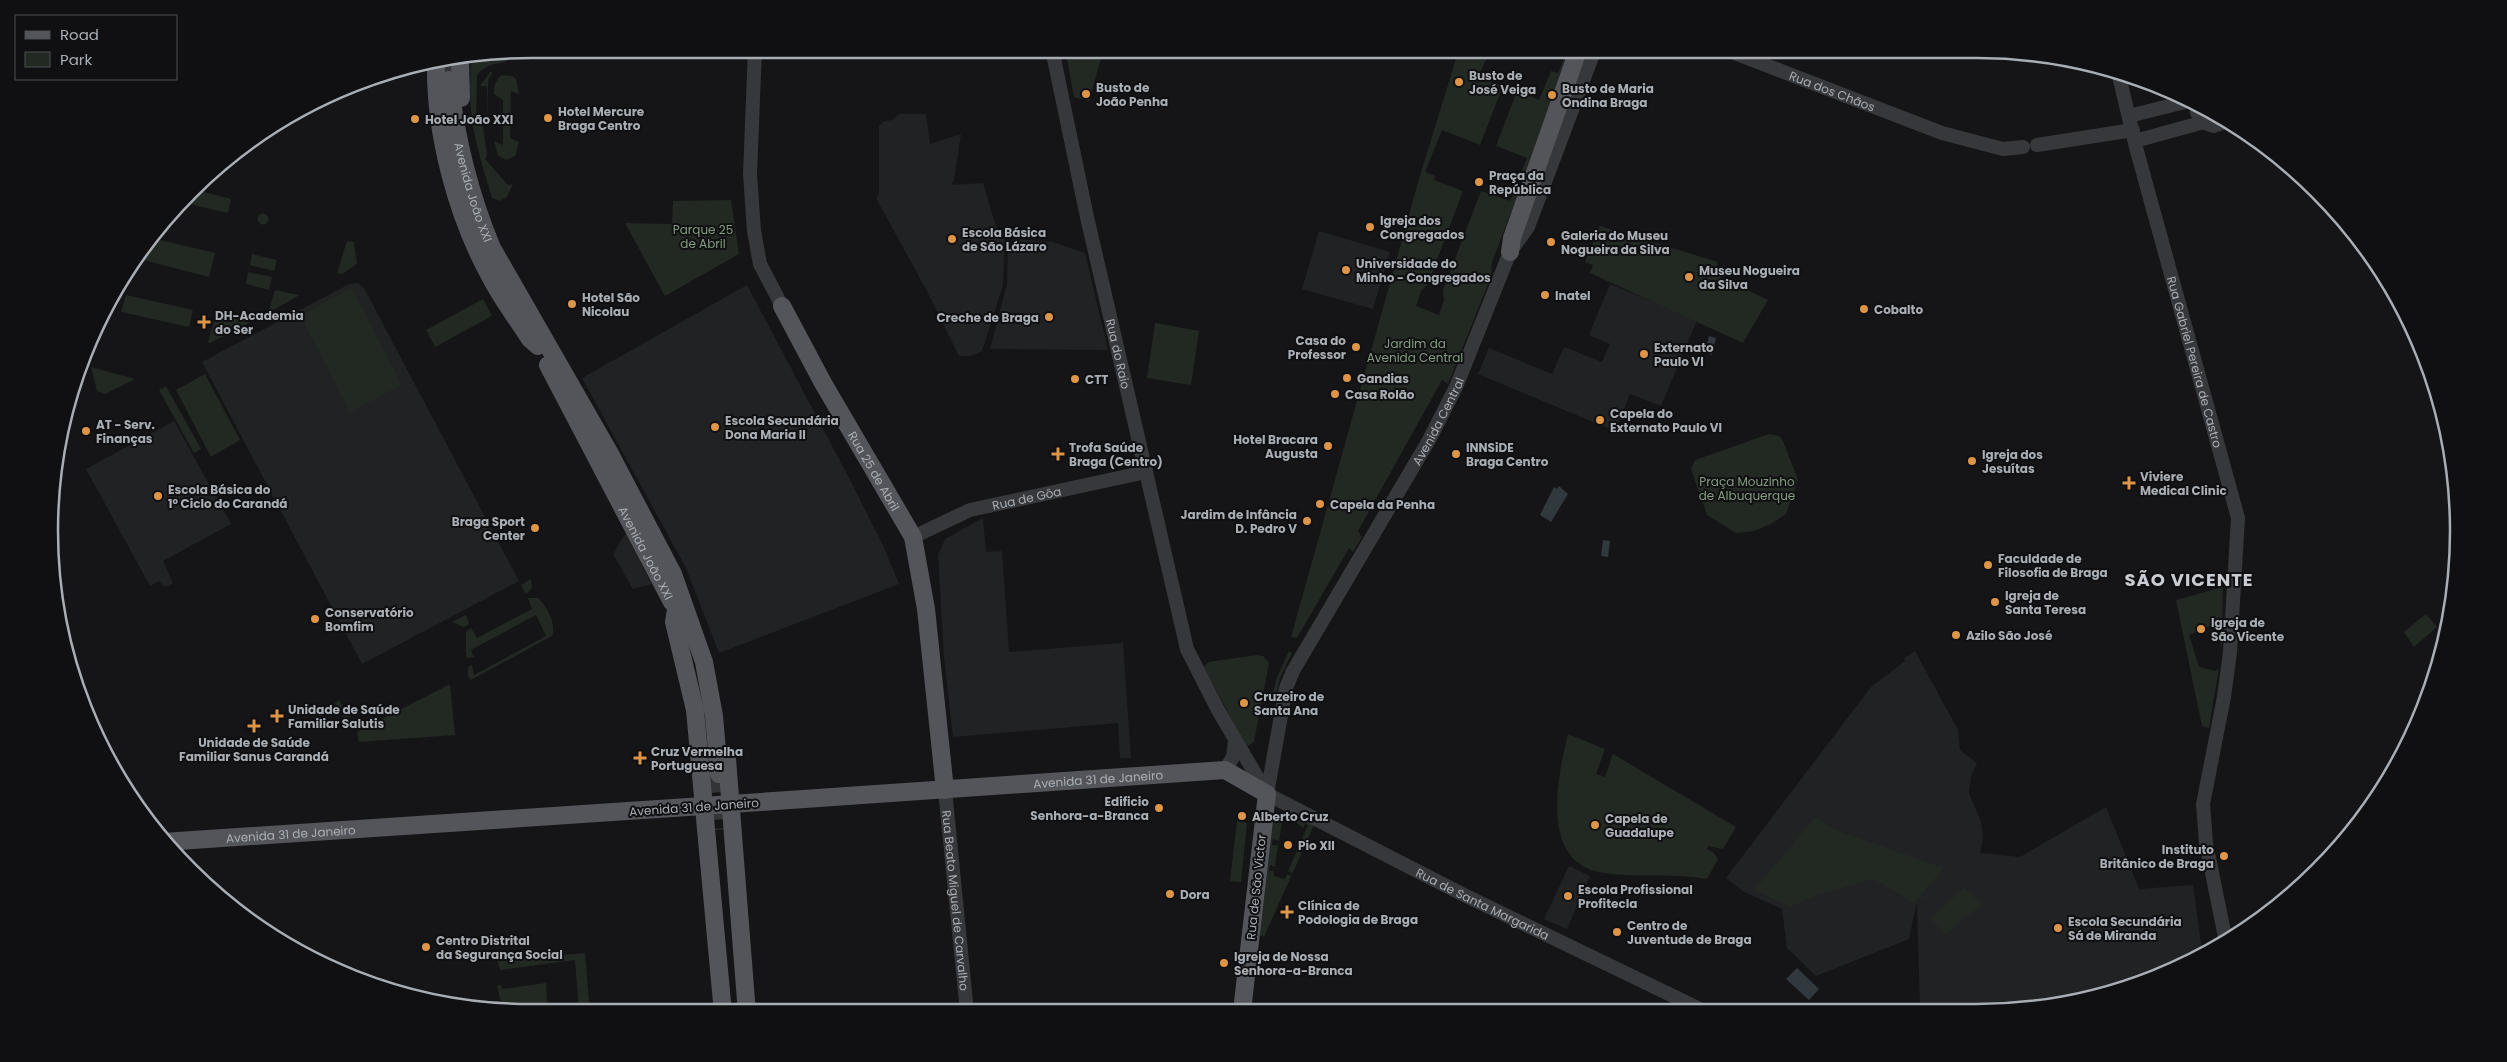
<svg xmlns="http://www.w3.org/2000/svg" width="2507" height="1062" font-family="Poppins,sans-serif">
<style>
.built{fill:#212224}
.green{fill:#222822;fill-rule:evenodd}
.water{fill:#30393e}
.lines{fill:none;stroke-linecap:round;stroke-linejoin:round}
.major-tunnel{stroke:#333437;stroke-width:18;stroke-dasharray:18 9;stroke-linecap:butt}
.minor{stroke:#37383b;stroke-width:14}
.major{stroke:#53555a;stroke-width:18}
.major-bridge{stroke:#53555a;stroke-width:18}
.poi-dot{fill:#dd9547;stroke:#101012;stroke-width:2}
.labels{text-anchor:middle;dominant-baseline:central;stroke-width:4;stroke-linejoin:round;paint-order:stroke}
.poi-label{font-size:12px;font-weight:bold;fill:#a9aeb5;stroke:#101012;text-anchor:start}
.street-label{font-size:12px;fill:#a9aeb5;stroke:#101012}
.park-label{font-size:12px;fill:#849e82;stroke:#101012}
.district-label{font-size:18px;font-weight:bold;letter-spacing:1px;fill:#c9cdd2;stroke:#101012}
.rim{fill:none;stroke:#a9aeb5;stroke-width:2.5}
</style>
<rect width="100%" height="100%" fill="#151517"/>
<g class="built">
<path d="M 898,114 L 926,114 L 930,144 L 961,134 L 954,180 L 951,185 L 983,183 L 998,234 L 1005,234 L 1003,285 L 982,351 L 970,356 L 959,356 L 928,293 L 876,198 L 879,194 L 879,126 L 884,121 L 893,120 Z"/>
<path d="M 1319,231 L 1390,252 L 1373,309 L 1302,289 Z"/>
<path d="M 1014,239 L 1053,242 L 1085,253 L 1108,350 L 990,349 L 1007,284 L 1008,247 Z"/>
<path d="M 358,283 L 364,288 L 519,581 L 362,664 L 202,362 L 349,284 Z"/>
<path d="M 1610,284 L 1697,320 L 1661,406 L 1630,394 L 1615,431 L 1478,374 L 1489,348 L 1552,374 L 1564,347 L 1602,362 L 1610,344 L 1589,335 Z"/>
<path d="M 747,285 L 848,476 L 883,545 L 899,584 L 719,653 L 686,568 L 582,378 Z"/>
<path d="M 174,421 L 231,524 L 163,561 L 173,583 L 165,587 L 159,581 L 150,586 L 86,469 Z"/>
<path d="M 983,518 L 986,552 L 1002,551 L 1009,652 L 1123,643 L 1131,758 L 1120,758 L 1118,723 L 953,737 L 944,658 L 938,555 L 945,539 Z"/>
<path d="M 626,533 L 647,576 L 652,584 L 633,589 L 613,554 Z"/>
<path d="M 1915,651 L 1958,730 L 1960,750 L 1977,763 L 1971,776 L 1969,793 L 1981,822 L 1983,837 L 1980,853 L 2020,857 L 2106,807 L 2139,889 L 2193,885 L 2202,951 L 2161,976 L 2039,1009 L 1920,1009 L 1917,905 L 1928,901 L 1916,905 L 1909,939 L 1816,976 L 1787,948 L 1782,909 L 1744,892 L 1726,878 L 1871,687 L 1905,661 L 1904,658 Z"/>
<path d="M 1569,866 L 1590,876 L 1567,929 L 1544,919 Z"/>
</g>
<g class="green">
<path d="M 1459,49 L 1491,49 L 1478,77 L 1503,86 L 1480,145 L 1442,130 L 1425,172 L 1435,176 L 1434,180 L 1463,191 L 1428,284 L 1421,291 L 1416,306 L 1439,315 L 1444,300 L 1443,290 L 1481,191 L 1510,201 L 1515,188 L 1523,191 L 1526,184 L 1521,173 L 1527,158 L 1496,146 L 1517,91 L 1539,100 L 1551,71 L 1558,73 L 1565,56 L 1558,53 L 1560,49 L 1581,49 L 1577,59 L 1573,58 L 1519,207 L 1514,205 L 1492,262 L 1491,277 L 1448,384 L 1442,380 L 1358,531 L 1362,537 L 1353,552 L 1349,548 L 1297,638 L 1291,637 L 1419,179 Z"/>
<path d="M 496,55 L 513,55 C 505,68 491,58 477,75 L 476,120 L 482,120 L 487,155 L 485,159 L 508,185 L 513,184 L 507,197 L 500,201 L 492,198 C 485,174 477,150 473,126 C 469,104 470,81 471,59 Z"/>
<path d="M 1101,58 L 1089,101 L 1074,97 L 1067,59 Z"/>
<path d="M 490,72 L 493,72 L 488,80 L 488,124 L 487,86 L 480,86 Z"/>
<path d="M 502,75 L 512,76 L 516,79 L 519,94 L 511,91 L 510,138 L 519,142 L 515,156 L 506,160 L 498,156 L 494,141 L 503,145 L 503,100 L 494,94 C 493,86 496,80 502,75 Z"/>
<path d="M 196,190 L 231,199 L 228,213 L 185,203 Z"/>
<path d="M 731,200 L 739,254 L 665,296 L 625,223 L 672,224 L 673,201 Z"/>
<circle cx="263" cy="219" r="5.5"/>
<path d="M 1600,226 L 1718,262 L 1714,274 L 1768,300 L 1743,343 L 1590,273 L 1593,265 L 1585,262 Z"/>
<path d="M 156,239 L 215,253 L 209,277 L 139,259 Z"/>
<path d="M 347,241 L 354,242 L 357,264 L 342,274 L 337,273 Z"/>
<path d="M 252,254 L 277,260 L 274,271 L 250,265 Z"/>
<path d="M 248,272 L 272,277 L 269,290 L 246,284 Z"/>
<path d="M 352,288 L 402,385 L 350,412 L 300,315 Z"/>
<path d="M 275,290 L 299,295 L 300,295 L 268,313 Z"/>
<path d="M 126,295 L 193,310 L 189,327 L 121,312 Z"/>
<path d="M 483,299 L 492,316 L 435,347 L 426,330 Z"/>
<path d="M 216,313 L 251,322 L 210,343 L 208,342 Z"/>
<path d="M 1155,323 L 1199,331 L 1191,385 L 1147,378 Z"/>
<path d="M 91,367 L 135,379 L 105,394 L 97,391 Z"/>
<path d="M 205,374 L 240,440 L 211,457 L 176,390 Z"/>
<path d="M 166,386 L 201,449 L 194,453 L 159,390 Z"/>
<path d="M 1769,434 L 1779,436 L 1783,441 L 1798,480 L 1786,514 L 1771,524 L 1754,531 L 1736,533 L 1707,515 L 1691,469 L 1695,460 Z"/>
<path d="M 531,579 L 532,588 L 526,594 L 521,585 Z"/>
<path d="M 2223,587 L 2222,647 L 2213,625 L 2189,635 L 2199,667 L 2215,671 L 2219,668 L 2209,728 L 2202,726 L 2176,600 Z"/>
<path d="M 528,598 L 538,598 C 547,606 557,625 552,636 L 471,680 L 468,676 L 468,667 L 472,665 L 474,675 L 546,636 L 536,615 L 471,650 L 474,657 L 467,658 L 466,656 L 466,632 L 471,628 L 477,638 L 532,609 Z"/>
<path d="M 2426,614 L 2437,627 L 2414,647 L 2404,632 Z"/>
<path d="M 466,615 L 469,624 L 464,627 L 452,622 Z"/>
<path d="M 1289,651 L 1292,653 L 1280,678 L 1275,701 L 1271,700 L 1277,677 Z"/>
<path d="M 1257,655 L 1263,656 L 1269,663 L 1254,742 L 1248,746 L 1244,743 L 1204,667 L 1208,662 Z"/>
<path d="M 450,684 L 455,735 L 359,742 L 357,732 Z"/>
<path d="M 339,700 L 354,727 L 350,729 L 335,703 Z"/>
<path d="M 1568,734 L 1605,749 L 1596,774 L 1605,777 L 1613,754 L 1736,827 L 1723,849 L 1708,846 L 1707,849 L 1713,852 L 1718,859 L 1707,879 C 1674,873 1638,878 1604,873 C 1539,864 1557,779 1568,734 Z"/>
<path d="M 1283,812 L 1314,825 L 1264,937 L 1259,935 L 1272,818 L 1275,814 ZM 1280,814 L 1285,814 L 1287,820 L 1297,823 L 1303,828 L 1305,824 L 1308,825 L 1288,871 L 1292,873 L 1291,876 L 1287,874 L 1285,879 L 1274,876 L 1274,871 L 1269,871 L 1270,865 L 1275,867 L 1278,845 L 1272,845 L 1273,839 L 1279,841 L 1282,823 L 1278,819 Z"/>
<path d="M 1815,817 L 1839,831 L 1944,868 L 1914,903 L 1873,879 L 1815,896 L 1790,907 L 1754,890 Z"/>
<path d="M 1237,821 L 1247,823 L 1241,882 L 1230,881 Z"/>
<path d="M 1965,887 L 1981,905 L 1945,935 L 1931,918 Z"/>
<path d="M 585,953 L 590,1013 L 579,1013 L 575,960 L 500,970 L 497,960 Z"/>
<path d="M 546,983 L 548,1013 L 513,1009 L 500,999 L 497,985 L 501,985 L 502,989 Z"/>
</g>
<g class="water">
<path d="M 1709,336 L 1716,338 L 1712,355 L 1705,353 Z"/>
<path d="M 1559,486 L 1568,494 L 1551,522 L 1540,515 L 1554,487 L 1557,489 Z"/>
<path d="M 1603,540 L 1610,541 L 1608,557 L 1601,556 Z"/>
<path d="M 1797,968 L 1819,989 L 1809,1000 L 1786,979 Z"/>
</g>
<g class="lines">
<g class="major-tunnel">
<path d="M 449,80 L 449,62"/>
<path d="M 711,775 L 715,830"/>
</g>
<g class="minor">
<path d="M 755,49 L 750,174 L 754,231 L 760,264 L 782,306"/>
<path id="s1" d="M 1052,49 L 1087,217 L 1187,649 L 1218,710 L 1267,794"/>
<path id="s2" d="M 1724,49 L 1942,133 L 2003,149 L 2023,147"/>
<path id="s3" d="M 2118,72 L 2137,151 L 2238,518 L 2230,652 L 2224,697 L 2203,804 L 2206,843 L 2225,937"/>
<path d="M 2196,104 C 2196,116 2202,124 2214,126 L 2227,121"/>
<path d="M 2129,116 L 2189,101"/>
<path d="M 2135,141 L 2204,122"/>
<path d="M 2037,145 L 2133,130"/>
<path id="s4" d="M 913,537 L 970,510 L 1146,472"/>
<path d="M 1225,770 L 1233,757 L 1235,741"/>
<path id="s5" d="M 945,790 L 967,1012"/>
<path id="s6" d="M 1267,794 L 1286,688 L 1293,671 L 1429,440 L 1456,387 L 1510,252 L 1528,227 L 1595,49"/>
<path id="s7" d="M 1267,794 L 1462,894 L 1702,1010"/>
</g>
<g class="major">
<path d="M 460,61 L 461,98"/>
<path d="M 436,65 C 435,134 457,217 491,278 C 502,299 517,319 530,339 L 538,346"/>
<path id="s8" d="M 449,80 C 456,139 469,193 492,248 L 609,452 L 673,574 L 704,662 L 714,716 L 719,774"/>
<path d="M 1510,252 L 1512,238 L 1575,59"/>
<path id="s9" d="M 782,306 L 823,383 L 913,537 L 926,609 L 945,790"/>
<path id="s10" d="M 548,365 L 672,602"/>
<path d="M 676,610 L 674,622 L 695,710 L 723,1013"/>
<path d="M 727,759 L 747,1013"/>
<path id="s11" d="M 731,804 L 1225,770 L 1267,794 L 1242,1011"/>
<path id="s12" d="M 163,842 L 703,806"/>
</g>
<path class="major-bridge" d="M 703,806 L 731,804"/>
</g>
<g class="poi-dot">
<circle cx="1459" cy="82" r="5"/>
<circle cx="1086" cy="94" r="5"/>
<circle cx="1552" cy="95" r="5"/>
<circle cx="548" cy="118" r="5"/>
<circle cx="415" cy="119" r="5"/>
<circle cx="1479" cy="182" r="5"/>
<circle cx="1370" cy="227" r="5"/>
<circle cx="952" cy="239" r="5"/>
<circle cx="1551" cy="242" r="5"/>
<circle cx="1346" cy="270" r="5"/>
<circle cx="1689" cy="277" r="5"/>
<circle cx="1545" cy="295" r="5"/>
<circle cx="572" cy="304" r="5"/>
<circle cx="1864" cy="309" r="5"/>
<circle cx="1049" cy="317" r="5"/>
<path d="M201.5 314.5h5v5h5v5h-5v5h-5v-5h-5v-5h5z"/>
<circle cx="1356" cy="347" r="5"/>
<circle cx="1644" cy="354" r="5"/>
<circle cx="1347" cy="378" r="5"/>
<circle cx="1075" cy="379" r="5"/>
<circle cx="1335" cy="394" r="5"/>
<circle cx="1600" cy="420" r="5"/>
<circle cx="715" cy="427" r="5"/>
<circle cx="86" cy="431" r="5"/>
<circle cx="1328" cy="446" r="5"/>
<path d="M1055.5 446.5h5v5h5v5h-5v5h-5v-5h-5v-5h5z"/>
<circle cx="1456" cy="454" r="5"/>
<circle cx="1972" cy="461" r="5"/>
<path d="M2126.5 475.5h5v5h5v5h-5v5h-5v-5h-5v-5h5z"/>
<circle cx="158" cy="496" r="5"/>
<circle cx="1320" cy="504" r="5"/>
<circle cx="1307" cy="521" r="5"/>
<circle cx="535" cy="528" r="5"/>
<circle cx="1988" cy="565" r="5"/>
<circle cx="1995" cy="602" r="5"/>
<circle cx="315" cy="619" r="5"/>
<circle cx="2201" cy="629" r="5"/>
<circle cx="1956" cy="635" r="5"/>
<circle cx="1244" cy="703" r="5"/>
<path d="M274.5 708.5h5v5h5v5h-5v5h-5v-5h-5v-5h5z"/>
<path d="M251.5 718.5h5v5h5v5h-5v5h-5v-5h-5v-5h5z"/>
<path d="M637.5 750.5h5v5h5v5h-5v5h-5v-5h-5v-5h5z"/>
<circle cx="1159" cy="808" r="5"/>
<circle cx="1242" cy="816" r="5"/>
<circle cx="1595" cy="825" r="5"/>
<circle cx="1288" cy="845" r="5"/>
<circle cx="2224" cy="856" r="5"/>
<circle cx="1170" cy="894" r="5"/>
<circle cx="1568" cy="896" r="5"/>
<path d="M1284.5 904.5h5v5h5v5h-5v5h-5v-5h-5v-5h5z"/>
<circle cx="2058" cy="928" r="5"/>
<circle cx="1617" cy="932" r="5"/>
<circle cx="426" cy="947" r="5"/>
<circle cx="1224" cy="963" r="5"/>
</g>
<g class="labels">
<g class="poi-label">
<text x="1469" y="75">Busto de<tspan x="1469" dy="14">José Veiga</tspan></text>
<text x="1096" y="87">Busto de<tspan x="1096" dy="14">João Penha</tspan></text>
<text x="1562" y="88">Busto de Maria<tspan x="1562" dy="14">Ondina Braga</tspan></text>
<text x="558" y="111">Hotel Mercure<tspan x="558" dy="14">Braga Centro</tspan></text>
<text x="425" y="119">Hotel João XXI</text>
<text x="1489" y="175">Praça da<tspan x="1489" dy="14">República</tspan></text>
<text x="1380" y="220">Igreja dos<tspan x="1380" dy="14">Congregados</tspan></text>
<text x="962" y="232">Escola Básica<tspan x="962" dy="14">de São Lázaro</tspan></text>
<text x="1561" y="235">Galeria do Museu<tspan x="1561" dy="14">Nogueira da Silva</tspan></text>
<text x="1356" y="263">Universidade do<tspan x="1356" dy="14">Minho - Congregados</tspan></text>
<text x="1699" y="270">Museu Nogueira<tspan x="1699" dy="14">da Silva</tspan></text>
<text x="1555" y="295">Inatel</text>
<text x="582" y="297">Hotel São<tspan x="582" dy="14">Nicolau</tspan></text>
<text x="1874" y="309">Cobalto</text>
<text x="215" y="315">DH-Academia<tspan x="215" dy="14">do Ser</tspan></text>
<text x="1039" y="317" text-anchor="end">Creche de Braga</text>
<text x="1346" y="340" text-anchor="end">Casa do<tspan x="1346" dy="14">Professor</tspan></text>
<text x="1654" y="347">Externato<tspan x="1654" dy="14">Paulo VI</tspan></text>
<text x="1357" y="378">Gandias</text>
<text x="1085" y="379">CTT</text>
<text x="1345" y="394">Casa Rolão</text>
<text x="1610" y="413">Capela do<tspan x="1610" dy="14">Externato Paulo VI</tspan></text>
<text x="725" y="420">Escola Secundária<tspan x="725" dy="14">Dona Maria II</tspan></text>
<text x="96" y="424">AT - Serv.<tspan x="96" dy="14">Finanças</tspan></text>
<text x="1318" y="439" text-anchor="end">Hotel Bracara<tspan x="1318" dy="14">Augusta</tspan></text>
<text x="1069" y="447">Trofa Saúde<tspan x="1069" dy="14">Braga (Centro)</tspan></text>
<text x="1466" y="447">INNSiDE<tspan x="1466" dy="14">Braga Centro</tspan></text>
<text x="1982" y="454">Igreja dos<tspan x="1982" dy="14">Jesuítas</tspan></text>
<text x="2140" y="476">Viviere<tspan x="2140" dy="14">Medical Clinic</tspan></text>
<text x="168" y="489">Escola Básica do<tspan x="168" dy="14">1º Ciclo do Carandá</tspan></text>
<text x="1330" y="504">Capela da Penha</text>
<text x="1297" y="514" text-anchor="end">Jardim de Infância<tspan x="1297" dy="14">D. Pedro V</tspan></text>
<text x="525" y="521" text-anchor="end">Braga Sport<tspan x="525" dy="14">Center</tspan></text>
<text x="1998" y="558">Faculdade de<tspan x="1998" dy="14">Filosofia de Braga</tspan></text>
<text x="2005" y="595">Igreja de<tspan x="2005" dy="14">Santa Teresa</tspan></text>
<text x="325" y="612">Conservatório<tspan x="325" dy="14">Bomfim</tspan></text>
<text x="2211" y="622">Igreja de<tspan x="2211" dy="14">São Vicente</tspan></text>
<text x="1966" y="635">Azilo São José</text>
<text x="1254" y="696">Cruzeiro de<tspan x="1254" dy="14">Santa Ana</tspan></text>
<text x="288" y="709">Unidade de Saúde<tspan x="288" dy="14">Familiar Salutis</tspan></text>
<text x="254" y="742" text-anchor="middle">Unidade de Saúde<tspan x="254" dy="14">Familiar Sanus Carandá</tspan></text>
<text x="651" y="751">Cruz Vermelha<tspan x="651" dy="14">Portuguesa</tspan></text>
<text x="1149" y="801" text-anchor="end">Edificio<tspan x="1149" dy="14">Senhora-a-Branca</tspan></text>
<text x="1252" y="816">Alberto Cruz</text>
<text x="1605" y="818">Capela de<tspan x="1605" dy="14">Guadalupe</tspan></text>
<text x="1298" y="845">Pio XII</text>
<text x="2214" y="849" text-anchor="end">Instituto<tspan x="2214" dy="14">Britânico de Braga</tspan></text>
<text x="1578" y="889">Escola Profissional<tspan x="1578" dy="14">Profitecla</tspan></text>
<text x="1180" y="894">Dora</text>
<text x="1298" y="905">Clínica de<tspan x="1298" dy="14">Podologia de Braga</tspan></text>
<text x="2068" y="921">Escola Secundária<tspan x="2068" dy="14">Sá de Miranda</tspan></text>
<text x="1627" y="925">Centro de<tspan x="1627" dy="14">Juventude de Braga</tspan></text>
<text x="436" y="940">Centro Distrital<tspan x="436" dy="14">da Segurança Social</tspan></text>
<text x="1234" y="956">Igreja de Nossa<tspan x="1234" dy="14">Senhora-a-Branca</tspan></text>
</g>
<g class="street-label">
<text stroke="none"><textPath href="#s2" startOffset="116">Rua dos Chãos</textPath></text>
<text stroke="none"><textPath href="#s8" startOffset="115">Avenida João XXI</textPath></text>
<text stroke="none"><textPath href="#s1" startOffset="312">Rua do Raio</textPath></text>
<text stroke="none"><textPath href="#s3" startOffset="300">Rua Gabriel Pereira de Castro</textPath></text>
<text stroke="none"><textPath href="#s6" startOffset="415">Avenida Central</textPath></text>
<text stroke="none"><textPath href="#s9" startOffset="189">Rua 25 de Abril</textPath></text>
<text stroke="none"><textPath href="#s4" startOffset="121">Rua de Gôa</textPath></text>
<text stroke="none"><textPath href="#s10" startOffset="212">Avenida João XXI</textPath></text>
<text stroke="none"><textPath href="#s11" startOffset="368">Avenida 31 de Janeiro</textPath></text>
<text transform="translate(694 807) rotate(-4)">Avenida 31 de Janeiro</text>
<text stroke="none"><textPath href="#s12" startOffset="128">Avenida 31 de Janeiro</textPath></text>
<text transform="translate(1256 887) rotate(-84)">Rua de São Victor</text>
<text stroke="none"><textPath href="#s5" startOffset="111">Rua Beato Miguel de Carvalho</textPath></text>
<text stroke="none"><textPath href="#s7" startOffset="242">Rua de Santa Margarida</textPath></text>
</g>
<g class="park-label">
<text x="703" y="229">Parque 25<tspan x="703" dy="14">de Abril</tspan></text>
<text x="1415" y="343">Jardim da<tspan x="1415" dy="14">Avenida Central</tspan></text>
<text x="1747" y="481">Praça Mouzinho<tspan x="1747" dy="14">de Albuquerque</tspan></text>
</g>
<g class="district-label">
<text x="2189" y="579">SÃO VICENTE</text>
</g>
</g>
<path d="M0 0H2507V1062H0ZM531 58H1977A473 473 0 0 1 2450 531V531A473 473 0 0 1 1977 1004H531A473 473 0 0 1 58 531V531A473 473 0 0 1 531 58Z" fill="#101012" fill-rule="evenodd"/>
<path class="rim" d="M531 58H1977A473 473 0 0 1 2450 531V531A473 473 0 0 1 1977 1004H531A473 473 0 0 1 58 531V531A473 473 0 0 1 531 58Z"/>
<rect x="15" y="15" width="162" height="65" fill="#101012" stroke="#4d4f53"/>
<rect x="25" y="31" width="25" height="8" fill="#53555a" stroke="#4d4f53"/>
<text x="60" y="40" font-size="15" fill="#a9aeb5">Road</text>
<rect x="25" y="52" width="25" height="15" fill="#222822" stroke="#4d4f53"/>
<text x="60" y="65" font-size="15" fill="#a9aeb5">Park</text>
</svg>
